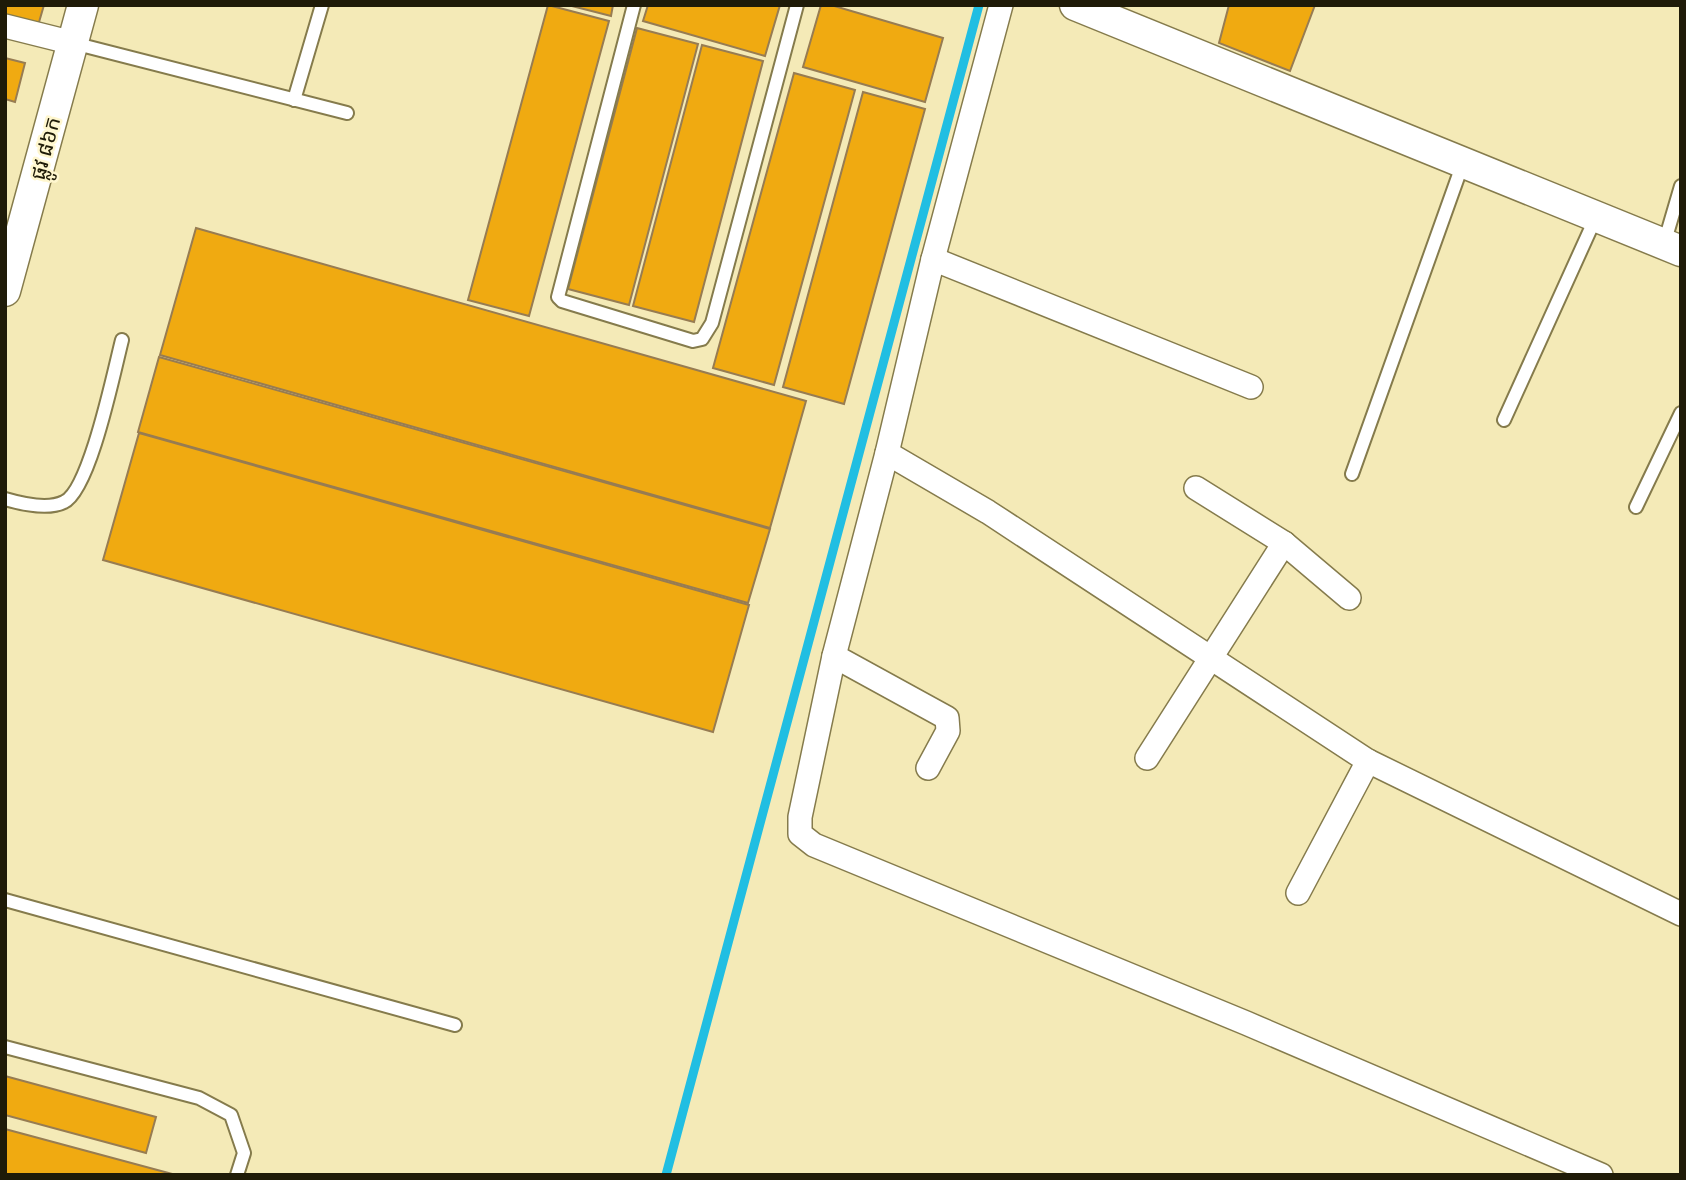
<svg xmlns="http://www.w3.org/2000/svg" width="1686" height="1180" font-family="Barlow,'Noto Sans Khmer',sans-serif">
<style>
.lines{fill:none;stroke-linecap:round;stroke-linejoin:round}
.stream{stroke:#21bee2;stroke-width:9}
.building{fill:#f0aa11;stroke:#977c52;stroke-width:2}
.service-casing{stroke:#857b4c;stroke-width:16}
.minor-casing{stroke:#857b4c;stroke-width:26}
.tertiary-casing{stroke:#857b4c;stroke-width:33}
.service{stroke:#fff;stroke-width:12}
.minor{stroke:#fff;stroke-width:23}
.tertiary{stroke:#fff;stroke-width:30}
.labels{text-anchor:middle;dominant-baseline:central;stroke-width:5;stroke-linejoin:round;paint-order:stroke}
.street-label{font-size:21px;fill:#1f1b08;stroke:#fff7cf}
</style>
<rect width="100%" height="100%" fill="#f4eab7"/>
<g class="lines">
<path class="stream" d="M 666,1175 L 979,5"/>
</g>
<g class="building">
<path d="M 5,5 L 44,5 L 37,29 L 5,20 Z"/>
<path d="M 548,5 L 609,21 L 529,316 L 468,300 Z"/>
<path d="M 568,5 L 613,5 L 611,16 Z"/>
<path d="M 648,5 L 780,5 L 765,56 L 643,21 Z"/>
<path d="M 821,5 L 831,5 L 943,38 L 925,102 L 803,67 Z"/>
<path d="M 1229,5 L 1315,5 L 1290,71 L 1219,43 Z"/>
<path d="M 637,28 L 698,44 L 629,305 L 568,289 Z"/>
<path d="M 702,45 L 763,61 L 694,322 L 633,306 Z"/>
<path d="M 5,58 L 25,63 L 15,102 L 5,99 Z"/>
<path d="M 794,73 L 855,90 L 774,385 L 713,368 Z"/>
<path d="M 863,92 L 925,109 L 844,404 L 783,387 Z"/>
<path d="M 196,228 L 806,401 L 770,528 L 160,355 Z"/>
<path d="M 159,357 L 770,529 L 748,603 L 138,432 Z"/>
<path d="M 139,433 L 749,605 L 713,732 L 103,560 Z"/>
<path d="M 5,1076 L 156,1117 L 146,1153 L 5,1115 Z"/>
<path d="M 5,1129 L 176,1175 L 5,1175 Z"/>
</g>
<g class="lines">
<defs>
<g id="service">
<path d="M 634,5 L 558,297 L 562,301 L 693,341 L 702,339 L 712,323 L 797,5"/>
<path d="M 73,43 L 347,113"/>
<path d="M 294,100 L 322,5"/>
<path d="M 1664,244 L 1681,186"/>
<path d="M 1504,420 L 1596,217"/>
<path d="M 1352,474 L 1463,163"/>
<path d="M 5,499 C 22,504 48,510 64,502 C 90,490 114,371 122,340"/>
<path d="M 1636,507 L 1681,413"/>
<path d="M 5,900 L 455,1025"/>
<path d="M 5,1047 L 199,1098 L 231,1115 L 244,1153 L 237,1175"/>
</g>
<g id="minor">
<path d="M 1001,5 L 933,259 L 887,453 L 834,656 L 800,817 L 800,834 L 814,845 L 1246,1023 L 1601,1175"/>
<path d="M 5,26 L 73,43"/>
<path d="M 933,259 L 1251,387"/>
<path d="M 887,453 L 988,512 L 1368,761 L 1681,914"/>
<path d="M 1196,488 L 1284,543 L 1349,598"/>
<path d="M 834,656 L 947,718 L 948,731 L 928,768"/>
<path d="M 1147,758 L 1284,543"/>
<path d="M 1298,893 L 1368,761"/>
</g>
<g id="tertiary">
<path d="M 1075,5 L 1681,251"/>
<path d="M 5,291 L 83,5"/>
</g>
</defs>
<use href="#service" class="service-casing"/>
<use href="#minor" class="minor-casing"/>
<use href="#tertiary" class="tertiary-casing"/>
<use href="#service" class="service"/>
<use href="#minor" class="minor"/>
<use href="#tertiary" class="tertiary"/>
</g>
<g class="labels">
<g class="street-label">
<text transform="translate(44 148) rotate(-75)">ផ្លូវ ៨៦ក</text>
</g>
</g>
<rect width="1686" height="1180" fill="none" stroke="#1f1b08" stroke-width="14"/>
</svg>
